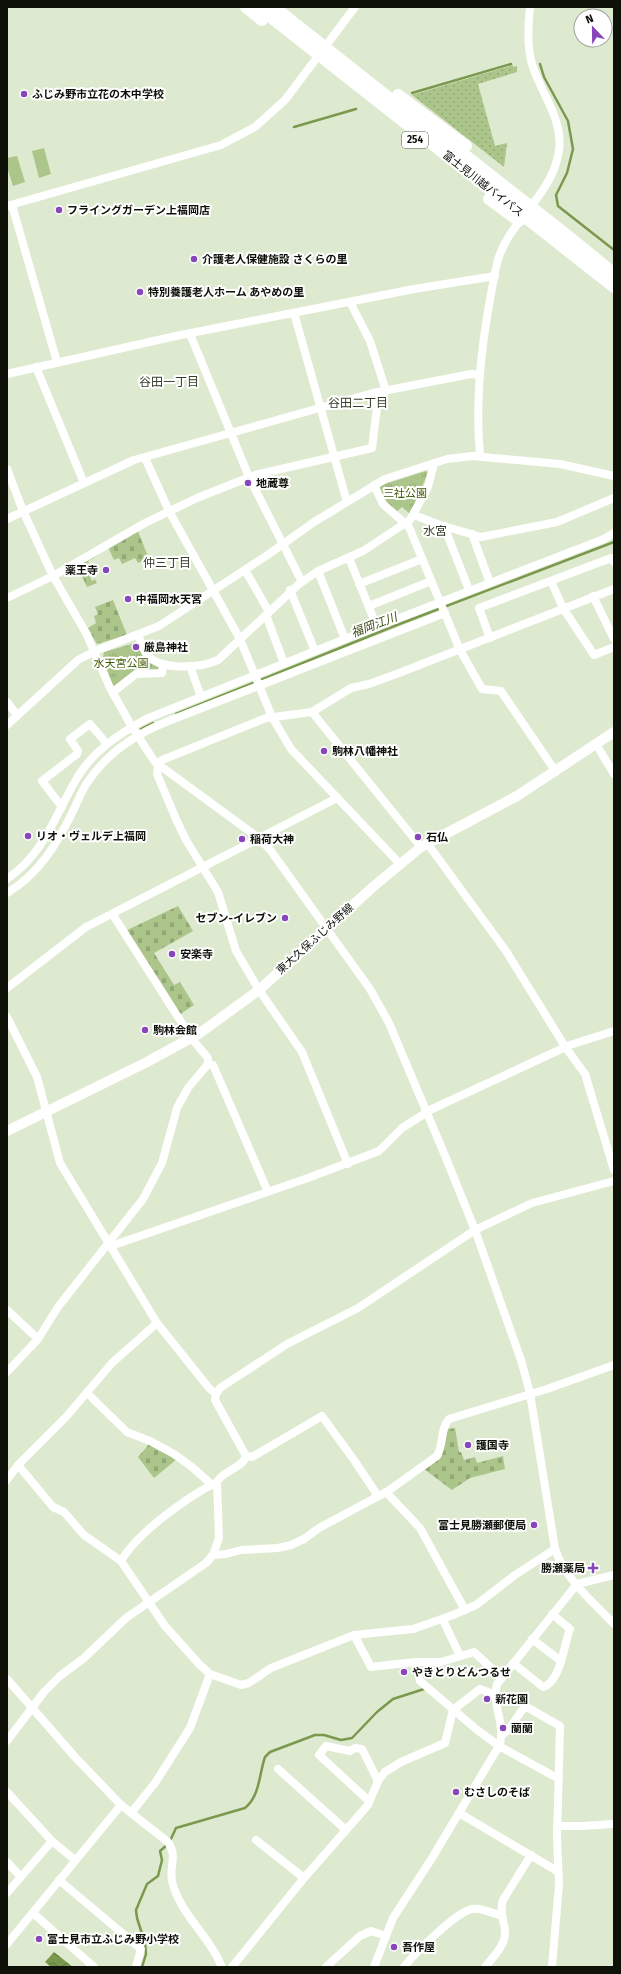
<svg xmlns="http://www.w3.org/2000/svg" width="621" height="1974" font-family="'Fira Sans','Noto Sans JP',sans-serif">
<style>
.grass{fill:url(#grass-dots)}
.cemetery{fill:url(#cemetery-stones)}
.park{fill:url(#park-tufts)}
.garden{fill:#abc58a}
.water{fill:url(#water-waves)}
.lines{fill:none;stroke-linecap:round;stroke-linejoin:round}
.stream{stroke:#7b994e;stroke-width:2.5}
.minor{stroke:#fff;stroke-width:8}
.major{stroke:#fff;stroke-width:10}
.highway{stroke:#fff;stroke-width:12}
.poi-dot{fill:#8846bb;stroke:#fff;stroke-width:1.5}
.labels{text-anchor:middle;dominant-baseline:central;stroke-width:4;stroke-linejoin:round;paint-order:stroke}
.shield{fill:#fff;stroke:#565852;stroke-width:1}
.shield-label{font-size:10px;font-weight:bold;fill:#0d1108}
.poi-label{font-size:11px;font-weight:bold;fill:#0d1108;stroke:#fff;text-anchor:start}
.street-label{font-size:11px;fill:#0d1108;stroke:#fff}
.park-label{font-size:11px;fill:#415d06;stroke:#fff}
.neighbourhood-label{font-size:12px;fill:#353e29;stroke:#fff}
.water-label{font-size:12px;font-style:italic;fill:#364a13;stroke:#fff}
</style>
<defs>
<pattern id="grass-dots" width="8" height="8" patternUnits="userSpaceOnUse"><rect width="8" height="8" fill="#abc58a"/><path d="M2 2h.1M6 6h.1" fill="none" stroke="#92a876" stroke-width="1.8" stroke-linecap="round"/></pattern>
<pattern id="cemetery-stones" width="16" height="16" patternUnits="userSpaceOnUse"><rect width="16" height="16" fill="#abc58a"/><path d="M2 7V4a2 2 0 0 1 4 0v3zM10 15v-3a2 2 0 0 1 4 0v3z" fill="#92a876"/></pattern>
<pattern id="park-tufts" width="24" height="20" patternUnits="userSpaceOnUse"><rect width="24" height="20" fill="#abc58a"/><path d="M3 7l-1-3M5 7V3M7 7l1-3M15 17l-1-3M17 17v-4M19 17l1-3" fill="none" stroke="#92a876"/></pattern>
<pattern id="water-waves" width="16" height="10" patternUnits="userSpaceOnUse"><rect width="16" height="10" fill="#7b994e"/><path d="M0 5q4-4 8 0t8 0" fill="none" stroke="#637b3f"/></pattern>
</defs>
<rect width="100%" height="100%" fill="#deeacf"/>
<path class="grass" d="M 513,65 L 513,67 L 517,66 L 517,72 L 478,84 L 495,146 L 507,143 L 504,167 L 412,95 Z"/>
<g class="cemetery">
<path d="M 138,531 L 149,559 L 138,563 L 135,558 L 122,564 L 119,558 L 114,560 L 108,547 Z"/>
<path d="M 97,554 L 98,555 L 88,561 L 89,563 L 85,565 L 92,581 L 95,579 L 97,583 L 87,587 L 77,565 Z"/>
<path d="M 113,600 L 127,635 L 97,644 L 88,628 L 96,623 L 94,616 L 98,614 L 95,607 Z"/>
<path d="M 178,906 L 193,931 L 154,953 L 174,985 L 180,982 L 194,1005 L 179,1015 L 125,931 Z"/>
<path d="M 455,1428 L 459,1452 L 461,1452 L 464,1460 L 475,1457 L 477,1463 L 503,1456 L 505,1469 L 470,1478 L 452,1490 L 424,1469 C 443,1453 444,1453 447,1429 Z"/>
<path d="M 150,1443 L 177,1459 L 154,1478 L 138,1457 Z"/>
</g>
<g class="park">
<path d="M 426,471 L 428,473 L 410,514 L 402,507 L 395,513 L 386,504 L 378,489 L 382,485 Z"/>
<path d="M 139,642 L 161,665 L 159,671 L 135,673 L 113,687 L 103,657 L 104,652 Z"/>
</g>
<g class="garden">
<path d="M 44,148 L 51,174 L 39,178 L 32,151 Z"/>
<path d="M 17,156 L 25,182 L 13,186 L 7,167 L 7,158 Z"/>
</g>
<path class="water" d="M 54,1952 L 73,1967 L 51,1967 L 45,1962 Z"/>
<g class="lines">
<g class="stream">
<path d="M 540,64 L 544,77 L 568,121 L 573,149 L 567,173 L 556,195 L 558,206 L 614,250"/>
<path d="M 412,93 L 511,64"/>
<path d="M 294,127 L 356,109"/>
<path d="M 176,714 L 397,625 L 614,542"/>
<path d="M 141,729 L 153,723"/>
<path d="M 170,1841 L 176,1828 L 245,1808 C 260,1796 259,1774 265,1757 L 270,1752 L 315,1735 L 324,1735 L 341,1740 L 352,1738 L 377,1712 L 393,1699 L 424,1689"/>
<path d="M 142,1967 L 146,1954 L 145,1943 L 137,1918 L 136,1910 L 147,1884 L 158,1876 L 162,1860 L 160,1851 L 167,1845"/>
</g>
<g class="minor">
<path d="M 12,205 L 57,362"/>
<path d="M 7,206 L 221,145 L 255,127 L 285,100 L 355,7"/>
<path d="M 350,302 L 370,341 L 386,391"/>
<path d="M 294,313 L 347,502"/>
<path d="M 190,334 L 249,477 L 302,582"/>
<path d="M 36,367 L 84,483"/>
<path d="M 7,374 L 176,336 L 414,289 L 495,276"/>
<path d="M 480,456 C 474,392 484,326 497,263 C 509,219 553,196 559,150 C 563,118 541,94 532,64 C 527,45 528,27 530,7"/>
<path d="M 145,458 L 169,511 L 240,639 L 272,717 L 291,749 L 400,864"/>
<path d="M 7,469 L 23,511 L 53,576 L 86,633 L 110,688 L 132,727 L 155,762 L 260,839 L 271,851 L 370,989 L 389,1023 L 446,1158 L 475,1230 L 521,1360 L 530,1393 L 555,1549 C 565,1579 593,1602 614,1624"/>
<path d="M 374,485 L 383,504 L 409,527 L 460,650 L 482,689 L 501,691 L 556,772"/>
<path d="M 414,515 L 440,525 L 481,537 L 557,522 L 614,498"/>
<path d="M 7,519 L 134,460 L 373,393 L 471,374 L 480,375"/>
<path d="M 444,526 L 469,590"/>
<path d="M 472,534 L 490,583"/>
<path d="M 349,558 L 377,627"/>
<path d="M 245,570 L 269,612"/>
<path d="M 318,571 L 345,639"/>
<path d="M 551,581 L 563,608 L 594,655 L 614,647"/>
<path d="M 359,584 L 422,559"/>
<path d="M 290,590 L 315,651"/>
<path d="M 593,596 L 614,639"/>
<path d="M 7,598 L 53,576 L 145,523 L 197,498 L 255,475 L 372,448 L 377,407 L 373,393"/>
<path d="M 369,606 L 431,581"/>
<path d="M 266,615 L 284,663"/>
<path d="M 138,635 C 141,641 143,650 147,655 C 161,671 200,668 218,660 L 299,584 L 318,571 L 363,551 L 410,520 L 428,487 L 434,463"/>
<path d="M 490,638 L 479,608 L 611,558 L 614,562"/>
<path d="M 190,666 L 201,697"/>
<path d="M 113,692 L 136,674 L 162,673 L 163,664"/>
<path d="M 7,702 L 17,715"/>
<path d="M 312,712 L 351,688 L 369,684 L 399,673 L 614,589"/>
<path d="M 7,725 L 78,660 L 95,651 L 159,626 L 269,554 L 314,522 L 385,479 L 447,459 L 472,456 L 560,464 L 614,476"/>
<path d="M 596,744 L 614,774"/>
<path d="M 62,807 L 42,781 L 77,754 L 78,751 L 70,739 L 90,724 L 107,744"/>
<path d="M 427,843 L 506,951 L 566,1048 L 585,1074 L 614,1170"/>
<path d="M 7,879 C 45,853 55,815 77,778 C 93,751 119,734 146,719 L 345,639 L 604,539 L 614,533"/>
<path d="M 7,893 C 38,875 57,844 72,813 C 77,803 81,792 87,783 C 106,754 134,735 166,722 L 445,613"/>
<path d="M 113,915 L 192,1039 L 208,1058 L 208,1064 L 213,1065 L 268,1192"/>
<path d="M 7,988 L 86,927 L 337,798"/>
<path d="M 7,1017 L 37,1077 L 60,1163 L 157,1323 L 209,1388 L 216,1394"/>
<path d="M 348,1164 L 302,1052 L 259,990 L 236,951 L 218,892 L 186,840 L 176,819 L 157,774 L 158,764 L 162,760 L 266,718 L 312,712 L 421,847"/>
<path d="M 111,1246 L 308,1178 L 379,1151 L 402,1128 L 432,1109 L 570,1045 L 614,1031"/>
<path d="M 7,1310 L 38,1339"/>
<path d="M 7,1372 L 38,1339 L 58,1307 L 143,1199 L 162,1163 L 177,1108 L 188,1088 L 208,1064"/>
<path d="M 87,1393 L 127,1432 L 150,1441 L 174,1454 L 192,1467 L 212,1485"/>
<path d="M 246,1456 L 252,1457 L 322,1416 L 354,1460 L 378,1496"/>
<path d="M 18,1465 L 53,1507 L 64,1512 L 84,1535 L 121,1561 L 165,1626 L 199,1664 L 210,1674 L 241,1685 L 249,1683 L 271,1668 L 354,1635 L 413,1629 L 453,1615 L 476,1605 L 515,1575 L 555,1549"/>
<path d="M 7,1480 L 18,1465 L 66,1417 L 112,1363 L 157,1323"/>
<path d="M 386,1492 L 420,1528 L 465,1610"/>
<path d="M 213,1555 L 226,1554 L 241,1550 L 278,1548 L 291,1545 L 304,1539 L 319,1528 L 388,1491 L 437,1456 C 444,1445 440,1428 449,1419 L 547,1389 L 614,1365"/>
<path d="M 121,1561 C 137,1533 186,1498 215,1483"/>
<path d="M 443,1620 L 460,1656"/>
<path d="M 354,1635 L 371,1667 L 415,1662 L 441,1662 L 474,1652 L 502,1678"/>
<path d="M 532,1639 L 561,1661"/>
<path d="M 415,1662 L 420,1681 L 476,1729 L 499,1746 L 559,1779"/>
<path d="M 513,1663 L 543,1687 C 561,1682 564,1643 570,1629 L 552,1614"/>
<path d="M 7,1679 L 75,1757 L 121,1805 L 168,1842 C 178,1857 169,1865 172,1881 C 178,1908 200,1928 213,1950 C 217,1955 219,1962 222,1967"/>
<path d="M 501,1736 L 509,1729 L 525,1706 L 560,1726 L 557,1839 L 559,1884 L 552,1967"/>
<path d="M 7,1741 L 44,1692 L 60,1676 L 84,1658 L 126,1618 L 206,1563 L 213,1555 L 219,1538 L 217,1482 C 223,1470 242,1469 246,1456 L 215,1400 L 216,1394 L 220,1388 L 287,1344 L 358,1308 L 475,1230 L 532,1203 L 614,1181"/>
<path d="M 278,1769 L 346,1830"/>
<path d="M 7,1792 L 52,1841 L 75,1860"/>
<path d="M 369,1801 L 319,1755 L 326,1746 L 350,1751 L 355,1748 L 362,1749 L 378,1781"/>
<path d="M 131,1813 L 155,1783 L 190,1728 L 210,1674"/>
<path d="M 459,1813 L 557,1871"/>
<path d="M 557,1826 L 583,1826 L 612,1824"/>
<path d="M 256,1840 L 304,1878"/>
<path d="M 7,1862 L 20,1876"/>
<path d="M 59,1880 L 141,1949 L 136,1967"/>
<path d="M 7,1893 L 52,1841"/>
<path d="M 33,1913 L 94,1967"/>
<path d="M 7,1944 L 121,1805"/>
<path d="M 232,1967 L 304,1878 L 368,1805 L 378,1781 L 385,1772 L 401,1762 L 445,1743 L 453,1710 L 480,1689 L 496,1695"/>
<path d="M 326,1967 L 360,1936 L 371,1931 L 386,1936"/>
<path d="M 374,1967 L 393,1918 L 432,1858 L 499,1746 C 507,1727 491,1704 497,1684 L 577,1584 L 614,1575"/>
<path d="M 404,1967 C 415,1953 456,1912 472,1909 C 481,1907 494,1914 502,1916"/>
<path d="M 485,1967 C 493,1957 506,1945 505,1931 C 504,1921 499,1910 503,1900 L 531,1855"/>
</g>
<path class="major" d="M 7,1131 L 147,1062 L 200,1033 L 259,990 L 374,886 L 421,847 L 517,796 L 614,732"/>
<g class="highway">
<path d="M 246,7 L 262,20"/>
<path d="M 258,7 L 614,287"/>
<path d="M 274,7 L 442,140 L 456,148 C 508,190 563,230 614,274"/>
<path d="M 398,95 L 466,146"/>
<path d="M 489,199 L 519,221"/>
</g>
</g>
<g class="poi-dot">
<circle cx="24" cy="94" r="4"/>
<circle cx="59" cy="210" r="4"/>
<circle cx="194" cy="259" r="4"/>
<circle cx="140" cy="292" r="4"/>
<circle cx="248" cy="483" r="4"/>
<circle cx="106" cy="570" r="4"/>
<circle cx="128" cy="599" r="4"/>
<circle cx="136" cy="647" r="4"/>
<circle cx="324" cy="751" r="4"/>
<circle cx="28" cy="836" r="4"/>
<circle cx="418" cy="837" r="4"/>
<circle cx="242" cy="839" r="4"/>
<circle cx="285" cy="918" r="4"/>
<circle cx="172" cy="954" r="4"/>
<circle cx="145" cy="1030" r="4"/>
<circle cx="468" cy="1445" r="4"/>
<circle cx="534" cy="1525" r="4"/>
<path d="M591 1562h4v4h4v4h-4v4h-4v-4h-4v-4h4z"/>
<circle cx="404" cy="1672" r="4"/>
<circle cx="487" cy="1699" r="4"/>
<circle cx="503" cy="1728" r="4"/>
<circle cx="456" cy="1792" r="4"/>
<circle cx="39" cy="1939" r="4"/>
<circle cx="394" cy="1947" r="4"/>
</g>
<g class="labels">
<rect class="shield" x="402" y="132" width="26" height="16" rx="3"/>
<g class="shield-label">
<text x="415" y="140">254</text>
</g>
<g class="poi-label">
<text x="32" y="94">ふじみ野市立花の木中学校</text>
<text x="67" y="210">フライングガーデン上福岡店</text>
<text x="202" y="259">介護老人保健施設 さくらの里</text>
<text x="148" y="292">特別養護老人ホーム あやめの里</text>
<text x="256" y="483">地蔵尊</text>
<text x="98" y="570" text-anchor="end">薬王寺</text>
<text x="136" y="599">中福岡水天宮</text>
<text x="144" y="647">厳島神社</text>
<text x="332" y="751">駒林八幡神社</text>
<text x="36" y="836">リオ・ヴェルデ上福岡</text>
<text x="426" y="837">石仏</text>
<text x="250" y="839">稲荷大神</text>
<text x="277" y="918" text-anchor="end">セブン-イレブン</text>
<text x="180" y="954">安楽寺</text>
<text x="153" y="1030">駒林会館</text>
<text x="476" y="1445">護国寺</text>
<text x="526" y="1525" text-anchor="end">富士見勝瀬郵便局</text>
<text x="585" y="1568" text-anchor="end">勝瀬薬局</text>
<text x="412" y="1672">やきとりどんつるせ</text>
<text x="495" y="1699">新花園</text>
<text x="511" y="1728">蘭蘭</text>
<text x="464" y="1792">むさしのそば</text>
<text x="47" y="1939">富士見市立ふじみ野小学校</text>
<text x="402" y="1947">吾作屋</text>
</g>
<g class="street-label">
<text transform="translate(483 184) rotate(38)">富士見川越バイパス</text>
<text transform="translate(315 939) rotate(-42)">東大久保ふじみ野線</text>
</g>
<g class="park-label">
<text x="405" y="493">三社公園</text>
<text x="121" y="663">水天宮公園</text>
</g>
<g class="neighbourhood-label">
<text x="169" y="382">谷田一丁目</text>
<text x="358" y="403">谷田二丁目</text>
<text x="435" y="531">水宮</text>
<text x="167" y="563">仲三丁目</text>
</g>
<g class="water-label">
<text transform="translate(374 625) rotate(-21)">福岡江川</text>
</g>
</g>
<rect width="621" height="1974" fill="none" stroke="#0d1108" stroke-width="16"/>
<g transform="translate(593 28) rotate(338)"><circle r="19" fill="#ffffff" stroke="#9ea09c"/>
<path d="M0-3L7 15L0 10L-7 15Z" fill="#8846bb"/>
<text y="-6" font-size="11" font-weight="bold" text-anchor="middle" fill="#0d1108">N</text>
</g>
</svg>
